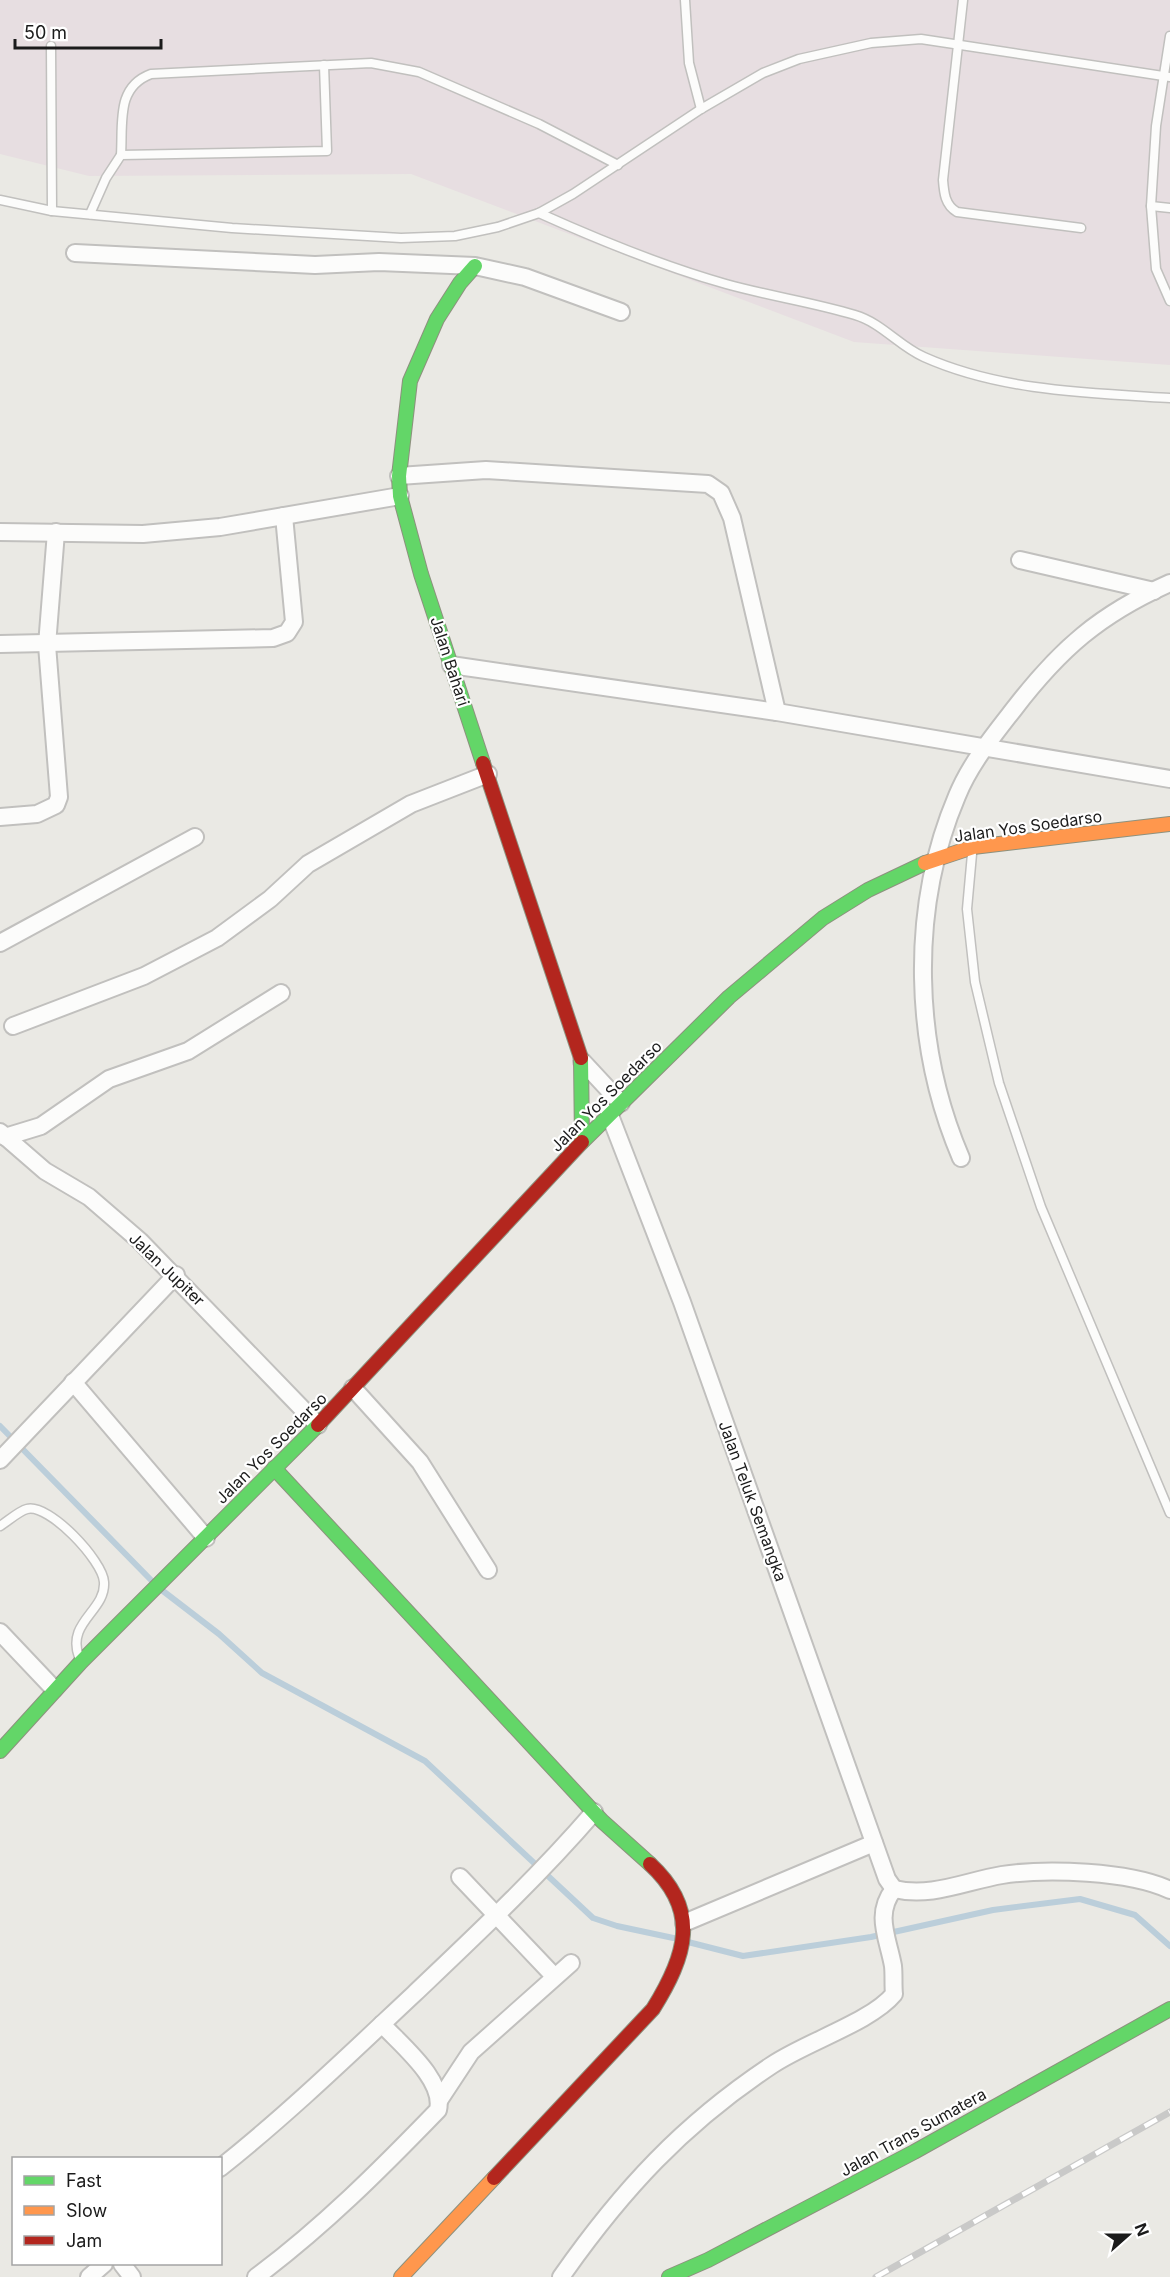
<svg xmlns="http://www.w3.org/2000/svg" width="1170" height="2277" font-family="Inter,sans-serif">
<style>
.industrial{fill:#e7dee1}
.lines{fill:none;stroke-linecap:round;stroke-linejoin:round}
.stream{stroke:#bbceda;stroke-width:6}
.lane-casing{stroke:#c1c0be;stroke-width:11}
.street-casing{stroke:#c1c0be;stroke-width:20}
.fast-casing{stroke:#8d917e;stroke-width:16}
.slow-casing{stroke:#8d917e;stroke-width:16}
.jam-casing{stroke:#8d917e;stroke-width:16}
.lane{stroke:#fcfcfb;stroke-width:8}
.street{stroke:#fcfcfb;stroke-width:16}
.fast{stroke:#63d668;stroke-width:14}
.slow{stroke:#ff974d;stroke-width:14}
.jam{stroke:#b3261e;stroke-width:14}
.rail-casing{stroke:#c9c9c8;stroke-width:7}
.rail{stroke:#fff;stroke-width:4.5;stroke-dasharray:14;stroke-linecap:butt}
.labels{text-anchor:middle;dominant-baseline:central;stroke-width:4.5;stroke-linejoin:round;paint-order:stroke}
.street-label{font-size:16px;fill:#1b1b1b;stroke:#fff}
</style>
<rect width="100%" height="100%" fill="#eae9e4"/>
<path class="industrial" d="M 0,0 L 1170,0 L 1170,365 L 854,342 L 411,174 L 89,176 L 0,154 Z"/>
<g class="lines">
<g class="stream">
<path d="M 0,1426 L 151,1580"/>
<path d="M 163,1591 L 219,1634 L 262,1673 L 425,1761 L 593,1918 L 617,1926 L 678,1939"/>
<path d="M 688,1942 L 743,1956 L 871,1937 L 993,1910 L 1080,1899 L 1135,1915 L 1170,1946"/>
</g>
<defs>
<g id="lane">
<path d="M 685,0 L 689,63 L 701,109"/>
<path d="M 963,0 L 943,180 C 944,193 945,205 957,212 L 1081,228"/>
<path d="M 1170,36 L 1156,126 L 1151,206 L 1156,269 L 1170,301"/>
<path d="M 51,46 L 52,211"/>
<path d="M 121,155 C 123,122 116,87 151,74 L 371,63 L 419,72 L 539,124 L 618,165"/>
<path d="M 0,200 L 52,211 L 232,228 L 401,238 L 455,236 L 498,227 L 539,213 L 573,194 L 701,109 L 763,73 L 799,59 L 871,43 L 921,39 L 1170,77"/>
<path d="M 1151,206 L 1170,208"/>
<path d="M 539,213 C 599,240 662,266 726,284 C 769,296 812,302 855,315 C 882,323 899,346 924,357 C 1000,391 1088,393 1170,398"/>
<path d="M 90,214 L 106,178 L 121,155 L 327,151 L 324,65"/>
<path d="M 972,854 L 967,909 L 975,982 L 999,1083 L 1041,1207 L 1170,1513"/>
<path d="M 0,1526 C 8,1521 19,1511 27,1509 C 49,1503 103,1561 104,1582 C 106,1611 66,1622 79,1657"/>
</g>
<g id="street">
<path d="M 75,253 L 315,265 L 379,262 L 475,266 L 525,277 L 621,312"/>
<path d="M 399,476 L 486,470 L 708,484 L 721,493 L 732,518 L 777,712"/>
<path d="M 0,532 L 143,534 L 220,527 L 400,496"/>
<path d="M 1020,560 L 1154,591"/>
<path d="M 0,644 L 273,638 L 287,633 L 294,622 L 284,516"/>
<path d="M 451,665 L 777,712 L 1170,779"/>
<path d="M 0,817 L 37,814 L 56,805 L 59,797 L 47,645 L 56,532"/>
<path d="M 0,943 L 195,837"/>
<path d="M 13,1026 L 144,976 L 217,938 L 270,899 L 308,864 L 411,804 L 488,774"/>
<path d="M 582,1061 L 621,1103"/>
<path d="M 609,1113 L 682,1302 L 887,1879 L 894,1889"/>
<path d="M 0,1132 L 45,1171 L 89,1197 L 140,1241 L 318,1425"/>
<path d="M 5,1137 L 41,1126 L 109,1079 L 188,1051 L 281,993"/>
<path d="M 961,1158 C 913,1046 909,909 957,796 C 970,764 993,736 1014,709 C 1060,649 1100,614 1170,583"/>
<path d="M 73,1382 L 206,1538"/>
<path d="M 353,1388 L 420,1462 L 488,1570"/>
<path d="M 0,1460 L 176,1275"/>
<path d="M 0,1632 L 54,1689"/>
<path d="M 460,1877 L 554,1976"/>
<path d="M 894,1889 C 931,1898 966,1881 1002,1875 C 1046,1868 1130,1871 1170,1890"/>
<path d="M 684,1923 L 874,1843"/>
<path d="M 440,2099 L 471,2052 L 571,1963"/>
<path d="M 220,2168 C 288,2114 351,2053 414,1994 C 476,1935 538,1877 594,1812"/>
<path d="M 122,2264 L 132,2277"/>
<path d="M 89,2277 L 104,2264"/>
<path d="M 256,2277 C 323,2227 380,2170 438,2110 C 445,2080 401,2045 382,2024"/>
<path d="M 561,2277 C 622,2190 683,2124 772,2065 C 806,2042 871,2022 894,1994 C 893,1985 894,1975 893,1966 C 888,1938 874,1914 894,1889"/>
</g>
<g id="fast">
<path d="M 475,266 L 460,283 L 437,319 L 410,381 L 399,476 L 400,496 L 421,574 L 483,763"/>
<path d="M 581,1058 L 582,1142"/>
<path d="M 582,1142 L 729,997 L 823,918 L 868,890 L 925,863"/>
<path d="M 274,1468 L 602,1821 L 650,1864"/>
<path d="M 0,1751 L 81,1662 L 318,1425"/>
<path d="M 669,2277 L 708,2260 L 914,2152 L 1170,2009"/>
</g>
<g id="slow">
<path d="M 925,863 L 973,847 L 1170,824"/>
<path d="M 401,2277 L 494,2178"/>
</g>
<g id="jam">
<path d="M 483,763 L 581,1058"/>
<path d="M 318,1425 L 582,1142"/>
<path d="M 494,2178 L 653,2009 C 686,1956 701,1911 650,1864"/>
</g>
</defs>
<use href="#lane" class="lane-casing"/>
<use href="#street" class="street-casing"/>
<use href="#fast" class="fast-casing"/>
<use href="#slow" class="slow-casing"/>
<use href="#jam" class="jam-casing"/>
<use href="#lane" class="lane"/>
<use href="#street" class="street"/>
<use href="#fast" class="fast"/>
<use href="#slow" class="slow"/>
<use href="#jam" class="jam"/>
<defs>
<path id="rail" d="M 876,2277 L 1170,2112"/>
</defs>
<use href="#rail" class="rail-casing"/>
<use href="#rail" class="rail"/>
</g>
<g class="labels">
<g class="street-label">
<text transform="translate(450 661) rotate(72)">Jalan Bahari</text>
<text transform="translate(1028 826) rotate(-8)">Jalan Yos Soedarso</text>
<text transform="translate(606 1096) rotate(-45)">Jalan Yos Soedarso</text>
<text transform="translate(167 1269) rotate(44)">Jalan Jupiter</text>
<text transform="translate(271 1448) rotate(-45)">Jalan Yos Soedarso</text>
<text transform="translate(753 1501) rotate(70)">Jalan Teluk Semangka</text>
<text transform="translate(913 2132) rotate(-29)">Jalan Trans Sumatera</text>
</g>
</g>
<rect x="12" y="2157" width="210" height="108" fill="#ffffff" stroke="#a4a4a4" stroke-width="1.5"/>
<rect x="24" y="2176" width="30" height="9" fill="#63d668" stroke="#a4a4a4" stroke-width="1.5"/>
<text x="66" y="2187" font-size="18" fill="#1b1b1b">Fast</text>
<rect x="24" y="2206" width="30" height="9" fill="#ff974d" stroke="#a4a4a4" stroke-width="1.5"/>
<text x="66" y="2217" font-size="18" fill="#1b1b1b">Slow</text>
<rect x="24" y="2236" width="30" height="9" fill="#b3261e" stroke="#a4a4a4" stroke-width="1.5"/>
<text x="66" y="2247" font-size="18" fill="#1b1b1b">Jam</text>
<g transform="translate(1128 2235) rotate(69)" stroke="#ffffff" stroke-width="4.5" paint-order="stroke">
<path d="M0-4.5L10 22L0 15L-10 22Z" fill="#1b1b1b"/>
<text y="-9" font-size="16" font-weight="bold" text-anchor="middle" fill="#1b1b1b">N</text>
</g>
<path d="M15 39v9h146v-9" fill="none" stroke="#1b1b1b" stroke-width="3"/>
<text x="24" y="39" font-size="18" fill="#1b1b1b" stroke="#ffffff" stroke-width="4.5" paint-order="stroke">50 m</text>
</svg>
